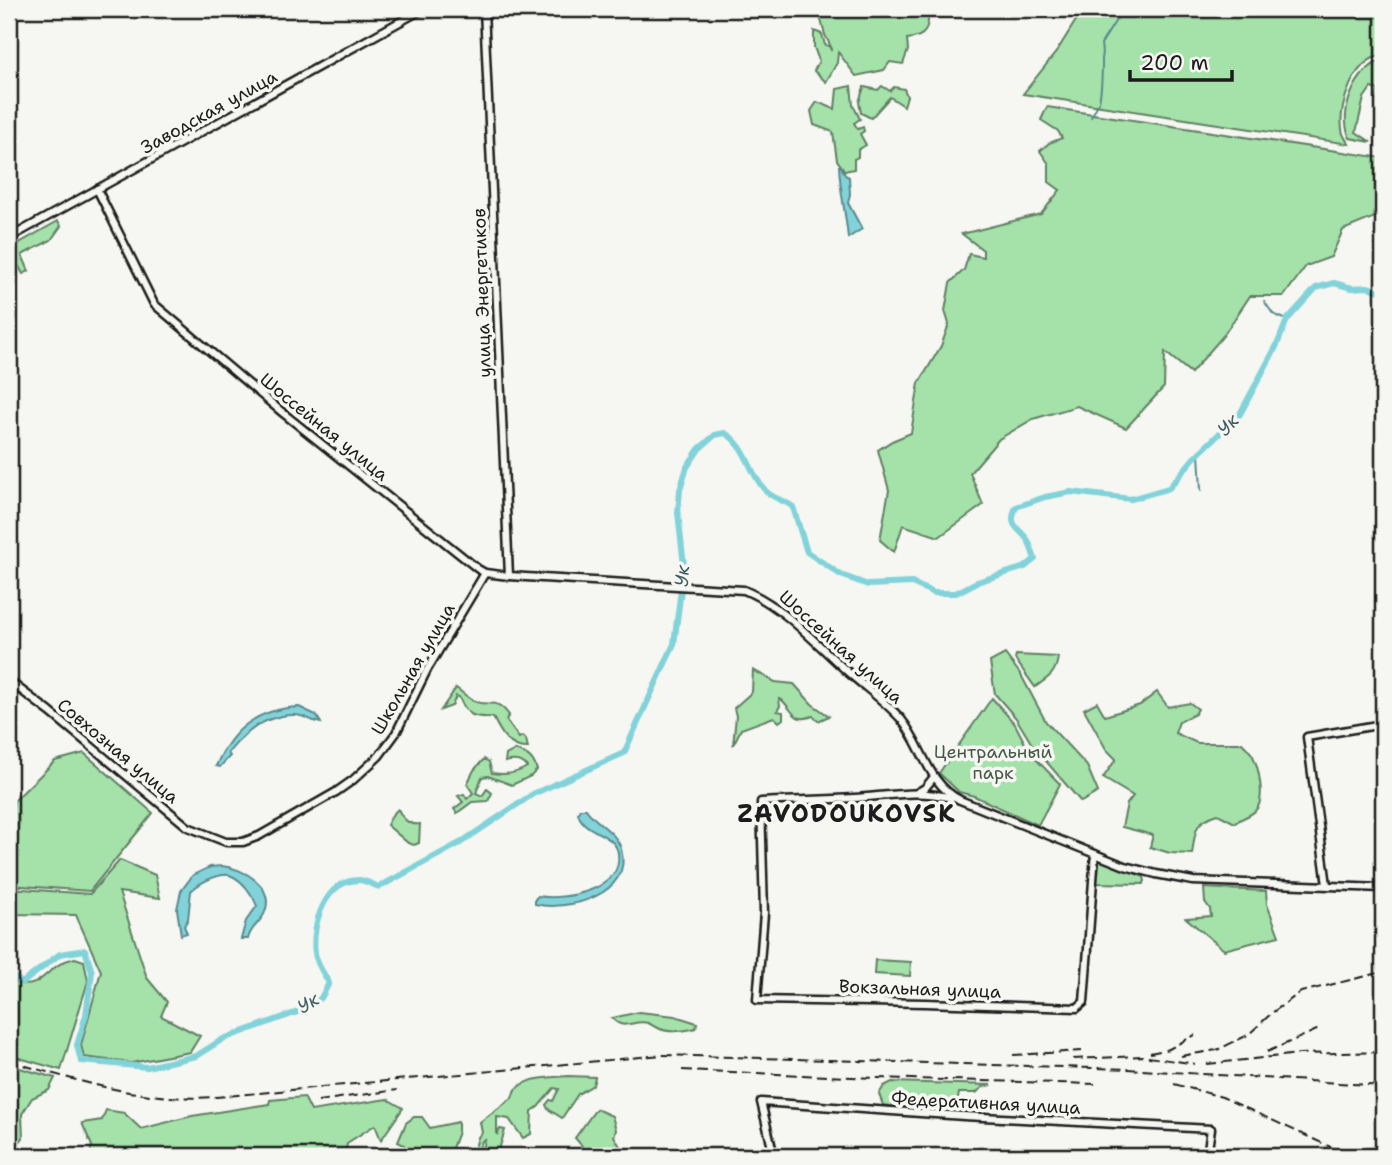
<svg xmlns="http://www.w3.org/2000/svg" width="1392" height="1165" font-family="'Shantell Sans',sans-serif">
<style>
.green{fill:#a4e2aa;stroke:#607f63;stroke-width:2}
.water{fill:#82d3d9;stroke:#598a8d;stroke-width:2}
.lines{fill:none;stroke-linecap:round;stroke-linejoin:round}
.stream{stroke:#598a8d;stroke-width:2}
.river{stroke:#82d3d9;stroke-width:6}
.secondary-casing{stroke:#1c1c1c;stroke-width:11}
.secondary{stroke:#f6f6f2;stroke-width:6}
.rail{stroke:#1c1c1c;stroke-width:2;stroke-dasharray:10 5;stroke-linecap:butt}
.labels{text-anchor:middle;dominant-baseline:central;stroke-width:7;stroke-linejoin:round;paint-order:stroke}
.street-label{font-size:18px;fill:#1c1c1c;stroke:#f6f6f2}
.park-label{font-size:18px;fill:#455747;stroke:#f6f6f2}
.water-label{font-size:19px;font-style:italic;fill:#405c5e;stroke:#f6f6f2}
.district-label{font-size:24px;font-weight:bold;letter-spacing:2px;fill:#1c1c1c;stroke:#f6f6f2}
</style>
<rect width="100%" height="100%" fill="#f6f6f2"/>
<filter id="ink" filterUnits="userSpaceOnUse"><feTurbulence type="fractalNoise" baseFrequency=".0143" numOctaves="2"/><feDisplacementMap in="SourceGraphic" scale="14" xChannelSelector="R" yChannelSelector="G"/><feConvolveMatrix kernelMatrix="1 2 1 2 8 2 1 2 1" color-interpolation-filters="sRGB"/></filter>
<g filter="url(#ink)">
<g class="green">
<path d="M 818,9 L 893,9 L 902,18 L 908,16 L 910,9 L 929,9 C 928,28 928,37 907,39 L 908,50 L 903,64 L 890,62 L 884,70 L 856,76 L 838,52 L 837,63 L 826,82 L 814,71 L 819,61 L 814,47 L 814,31 L 822,34 L 825,45 L 829,46 L 831,50 L 832,49 L 825,35 Z"/>
<path d="M 1083,9 L 1383,9 L 1383,56 C 1355,56 1338,106 1342,129 C 1342,135 1346,139 1349,144 L 1023,94 L 1057,51 Z"/>
<path d="M 1383,60 L 1383,96 L 1376,97 L 1378,90 L 1371,88 L 1364,98 L 1356,132 L 1371,142 L 1350,138 C 1337,113 1356,68 1383,60 Z"/>
<path d="M 851,86 L 853,105 L 860,119 L 854,123 L 858,129 L 863,127 L 864,131 L 860,134 L 866,145 L 858,150 L 858,157 L 854,159 L 854,169 L 845,171 L 837,160 L 833,132 L 814,125 L 811,111 L 817,102 L 835,109 L 837,89 Z"/>
<path d="M 882,86 L 890,91 L 894,87 L 904,89 L 907,96 L 904,106 L 890,97 L 871,118 L 861,113 L 859,102 L 864,87 L 878,90 Z"/>
<path d="M 1047,107 L 1383,158 L 1383,209 L 1375,217 L 1343,230 L 1331,257 L 1306,266 L 1284,296 L 1250,296 L 1223,336 L 1191,373 L 1165,352 L 1164,387 L 1126,428 L 1077,406 L 1033,419 L 999,439 L 970,473 L 983,505 L 939,537 L 903,525 L 894,552 L 880,540 L 889,490 L 878,450 L 892,441 L 911,433 L 919,383 L 941,346 L 949,324 L 945,311 L 950,283 L 964,270 L 969,254 L 983,257 L 983,250 L 962,234 L 1041,214 L 1060,190 L 1049,182 L 1049,164 L 1040,151 L 1049,143 L 1062,138 L 1058,131 L 1041,120 Z"/>
<path d="M 58,221 L 61,226 L 51,240 L 22,255 L 29,271 L 23,274 L 9,249 Z"/>
<path d="M 1005,654 L 1021,675 L 1046,722 L 1087,766 L 1098,792 L 1081,802 L 1033,746 L 1016,718 L 995,694 L 990,662 Z"/>
<path d="M 1016,655 L 1058,657 C 1056,674 1048,678 1035,687 L 1015,659 Z"/>
<path d="M 753,670 L 775,682 L 794,684 L 812,704 L 829,716 L 818,721 L 813,716 C 794,723 794,712 782,700 L 779,699 L 780,706 L 777,711 L 783,712 L 783,719 L 779,722 L 774,717 L 741,729 L 733,745 L 736,716 L 734,708 L 752,692 Z"/>
<path d="M 456,688 C 462,692 470,700 476,702 C 493,707 495,697 509,715 L 506,720 L 519,738 L 523,736 L 526,739 L 528,748 C 509,749 500,732 493,717 C 473,718 467,716 459,697 L 456,696 L 452,706 L 441,710 Z"/>
<path d="M 1157,692 L 1168,707 L 1190,703 L 1198,709 L 1195,714 L 1179,722 L 1175,733 L 1197,743 L 1242,743 C 1246,747 1251,752 1253,756 C 1259,769 1266,801 1255,811 C 1250,816 1241,818 1235,823 L 1218,814 C 1193,822 1196,830 1192,854 L 1170,853 L 1150,847 L 1153,835 L 1122,827 L 1127,804 L 1133,796 L 1103,778 L 1116,759 L 1106,749 L 1084,709 L 1097,702 L 1105,716 L 1140,705 Z"/>
<path d="M 992,698 L 1015,724 L 1030,753 L 1060,784 L 1038,825 L 974,796 L 959,792 L 939,773 Z"/>
<path d="M 515,750 C 527,754 533,757 537,770 L 531,776 L 512,785 L 488,776 L 482,777 L 476,793 L 482,796 L 487,789 L 492,793 L 488,801 L 472,802 L 457,813 L 454,809 L 463,802 L 458,796 L 464,794 L 467,799 L 473,793 L 467,784 L 474,770 L 484,759 L 489,762 L 492,773 C 506,775 515,774 527,767 C 522,759 513,760 505,762 L 506,755 Z"/>
<path d="M 84,753 L 153,813 L 90,891 L 9,885 L 9,847 L 14,801 L 55,761 Z"/>
<path d="M 398,809 C 402,818 408,826 420,824 L 419,843 L 414,845 L 408,843 L 387,825 L 392,815 Z"/>
<path d="M 120,860 L 155,875 L 160,898 L 119,892 L 147,978 L 167,1002 L 161,1016 L 200,1036 L 190,1052 L 131,1063 L 84,1057 L 81,1045 L 101,971 L 76,915 L 9,914 L 9,888 L 90,894 Z"/>
<path d="M 1099,861 L 1105,861 L 1144,877 L 1145,881 L 1143,884 L 1094,883 Z"/>
<path d="M 1204,888 L 1266,891 L 1267,904 L 1279,936 L 1224,950 L 1186,918 L 1211,916 L 1210,909 L 1205,902 Z"/>
<path d="M 75,958 L 84,961 L 88,981 L 61,1070 L 9,1055 L 9,978 C 41,999 42,965 75,958 Z"/>
<path d="M 875,960 L 911,962 L 910,976 L 874,974 Z"/>
<path d="M 639,1012 L 675,1016 L 697,1023 L 696,1028 C 684,1031 669,1034 658,1028 C 654,1027 651,1024 648,1023 C 633,1019 624,1032 612,1018 Z"/>
<path d="M 9,1065 L 55,1078 L 49,1090 L 32,1098 L 22,1114 L 23,1138 L 9,1154 Z"/>
<path d="M 568,1076 L 595,1077 L 593,1085 L 578,1094 L 562,1118 L 548,1109 L 546,1105 L 550,1100 L 553,1101 L 559,1089 L 554,1088 L 538,1107 L 532,1111 L 531,1134 L 523,1138 L 509,1119 L 497,1117 L 497,1135 L 500,1129 L 505,1130 L 497,1156 L 486,1156 L 483,1151 L 485,1140 L 482,1141 L 479,1150 L 475,1148 L 478,1137 L 482,1133 L 480,1122 L 512,1098 C 517,1076 549,1078 568,1076 Z"/>
<path d="M 892,1082 L 991,1085 L 983,1087 L 976,1093 L 959,1093 L 956,1110 L 909,1109 L 883,1105 L 879,1094 L 884,1086 Z"/>
<path d="M 304,1097 L 311,1111 L 387,1099 L 403,1108 L 381,1140 L 375,1125 L 347,1143 L 345,1156 L 89,1156 L 92,1146 L 82,1123 L 102,1120 L 106,1110 L 124,1113 L 141,1129 L 192,1116 L 269,1104 L 270,1100 Z"/>
<path d="M 596,1109 L 612,1116 L 616,1130 L 614,1136 L 621,1148 L 622,1156 L 585,1156 L 580,1151 L 582,1146 L 575,1138 Z"/>
<path d="M 414,1117 L 422,1117 L 430,1128 L 458,1122 L 458,1132 L 449,1156 L 411,1156 L 404,1145 L 398,1142 L 406,1123 Z"/>
</g>
<g class="water">
<path d="M 839,166 L 841,166 L 845,175 L 849,177 L 850,194 L 848,203 L 862,229 L 848,238 C 846,215 840,191 839,166 Z"/>
<path d="M 299,707 L 316,715 L 321,723 C 312,722 304,715 295,715 C 267,714 244,733 228,753 L 230,756 L 220,767 L 216,766 C 232,728 258,709 299,707 Z"/>
<path d="M 580,809 L 586,809 C 596,824 616,831 621,849 C 634,894 568,912 535,904 L 535,899 L 538,896 C 564,901 624,890 618,853 C 615,832 583,834 578,813 Z"/>
<path d="M 222,866 C 243,868 275,886 265,912 C 261,923 250,927 248,939 L 241,939 L 246,921 L 257,906 C 253,895 243,881 232,876 C 221,871 199,883 191,891 L 188,919 L 184,926 L 187,933 L 181,935 L 177,909 L 181,891 L 193,875 L 210,867 Z"/>
</g>
<g class="lines">
<g class="stream">
<path d="M 1091,117 C 1094,112 1097,106 1099,101 C 1102,89 1103,55 1101,44 L 1123,9"/>
<path d="M 1264,301 L 1273,314 L 1287,320"/>
<path d="M 1199,453 L 1201,490"/>
</g>
<path class="river" d="M 9,973 L 22,983 L 60,954 L 85,950 L 92,972 L 86,1015 L 77,1045 L 81,1061 L 147,1067 L 196,1056 L 223,1039 L 303,1010 L 321,998 L 329,983 C 324,974 316,963 315,953 C 311,925 325,880 359,880 C 365,880 373,885 379,887 L 460,843 L 533,794 L 624,753 L 674,644 L 684,566 L 678,513 L 680,490 L 687,467 L 699,449 L 715,435 L 725,433 C 747,446 748,470 764,489 C 772,499 783,499 793,507 L 807,552 L 841,575 L 868,585 L 912,583 L 934,593 L 956,593 L 977,582 L 1025,567 L 1035,559 C 1033,554 1031,547 1029,542 C 1020,527 1007,528 1016,507 L 1045,497 L 1071,492 L 1131,499 L 1169,488 L 1194,458 L 1240,414 L 1277,345 L 1287,320 L 1316,288 L 1334,283 L 1352,288 L 1368,287 L 1383,292"/>
<defs>
<g id="secondary">
<path d="M 484,9 L 509,576"/>
<path d="M 97,189 L 154,304 L 283,413 L 478,569 L 485,573 L 509,576 L 744,590 C 785,607 816,644 849,673 C 866,688 886,702 901,719 C 923,746 927,783 960,800 L 1125,866 L 1156,874 L 1193,881 L 1383,888"/>
<path d="M 9,238 L 423,9"/>
<path d="M 9,681 L 50,712 L 188,827 L 226,842 L 243,842 L 259,836 L 336,792 L 353,780 L 379,756 L 396,733 L 427,670 L 485,573"/>
<path d="M 918,792 L 925,788 L 934,777"/>
<path d="M 951,798 C 919,789 887,796 854,798 C 823,800 792,800 761,802 L 764,913 L 757,1000 L 925,1003 L 1077,1008 L 1084,1002 L 1095,854"/>
<path d="M 1327,885 L 1307,737 L 1383,724"/>
<path d="M 774,1156 L 761,1102 L 964,1116 L 1211,1129 L 1207,1156"/>
</g>
</defs>
<use href="#secondary" class="secondary-casing"/>
<use href="#secondary" class="secondary"/>
<g class="rail">
<path d="M 1267,1052 L 1319,1029"/>
<path d="M 1150,1053 L 1169,1049 L 1195,1035"/>
<path d="M 1013,1055 L 1082,1051"/>
<path d="M 1181,1056 L 1217,1050 L 1248,1035 L 1273,1012 L 1301,992 L 1383,972"/>
<path d="M 1073,1059 L 1142,1056 L 1195,1064"/>
<path d="M 9,1061 C 79,1081 142,1102 216,1097 L 662,1055 L 1128,1069 L 1383,1086"/>
<path d="M 1207,1064 L 1299,1054 L 1383,1052"/>
<path d="M 682,1070 L 875,1078 L 1095,1084"/>
<path d="M 1174,1084 L 1222,1097 L 1350,1156"/>
<path d="M 318,1101 L 397,1090"/>
</g>
</g>
</g>
<g class="labels">
<g class="street-label">
<text transform="translate(209 112) rotate(-29)">Заводская улица</text>
<text transform="translate(482 293) rotate(-92)">улица Энергетиков</text>
<text transform="translate(324 427) rotate(39)">Шоссейная улица</text>
<text transform="translate(841 647) rotate(42)">Шоссейная улица</text>
<text transform="translate(413 669) rotate(-60)">Школьная улица</text>
<text transform="translate(118 751) rotate(40)">Совхозная улица</text>
<text transform="translate(920 989) rotate(2)">Вокзальная улица</text>
<text transform="translate(986 1103) rotate(3)">Федеративная улица</text>
</g>
<g class="park-label">
<text x="993" y="752">Центральный<tspan x="993" dy="21">парк</tspan></text>
</g>
<g class="water-label">
<text transform="translate(1228 425) rotate(-48)">Ук</text>
<text transform="translate(682 576) rotate(-86)">Ук</text>
<text transform="translate(308 1003) rotate(-33)">Ук</text>
</g>
<g class="district-label">
<text x="847" y="814">ZAVODOUKOVSK</text>
</g>
</g>
<rect width="1392" height="1165" fill="none" stroke="#f6f6f2" stroke-width="35"/>
<rect x="18" y="18" width="1357" height="1130" fill="none" stroke="#1c1c1c" stroke-width="2.5" filter="url(#ink)"/>
<path d="M1130 70v10h102v-10" fill="none" stroke="#1c1c1c" stroke-width="3.5"/>
<text x="1140" y="70" font-size="21" fill="#1c1c1c" stroke="#f6f6f2" stroke-width="5" paint-order="stroke">200 m</text>
</svg>
